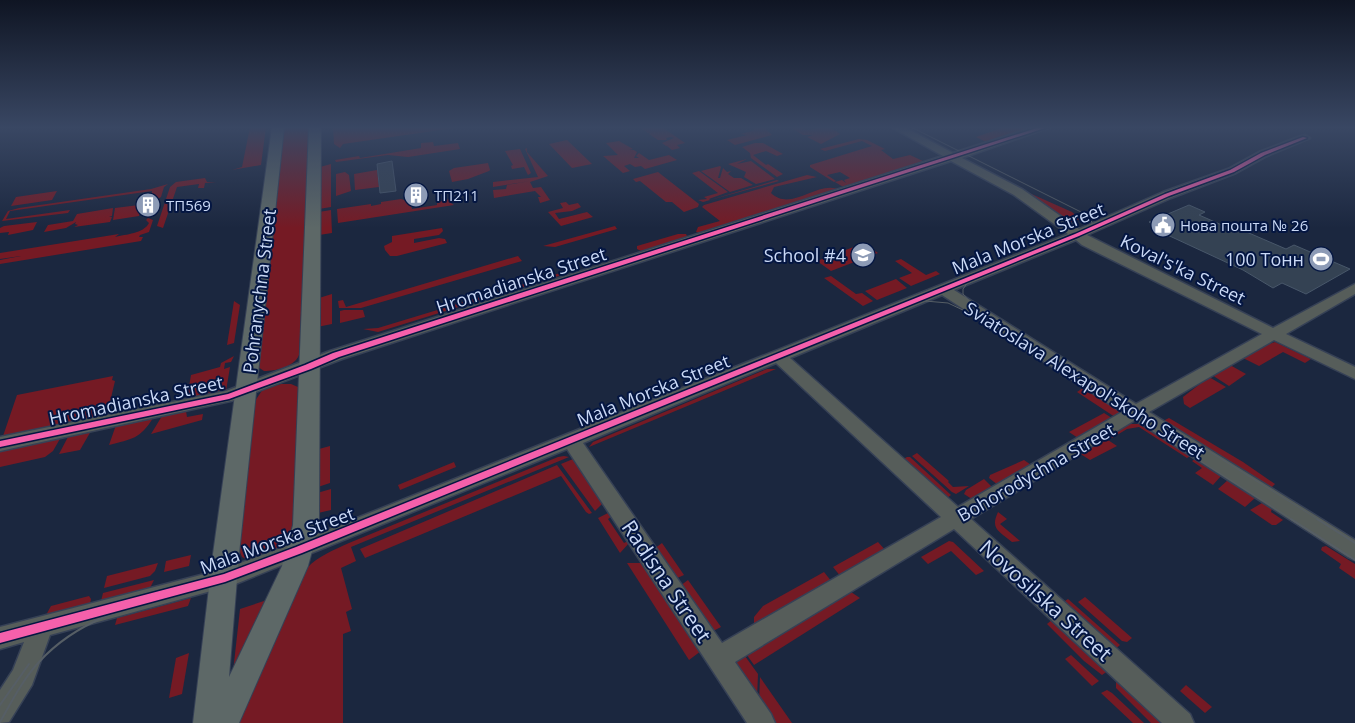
<svg xmlns="http://www.w3.org/2000/svg" width="1355" height="723" font-family="'Open Sans',sans-serif">
<style>
.green{fill:#751a24}
.building{fill:#344253;stroke:#48576a}
.lines{fill:none;stroke-linecap:round;stroke-linejoin:round}
.minor-casing{stroke:#364156;stroke-width:3}
.major-casing{stroke:#364156;stroke-width:2}
.minor{fill:#565d5a;fill-rule:evenodd}
.major{fill:#5d6867;fill-rule:evenodd}
.tram-far1{stroke:#565e65;stroke-width:1}
.tram{stroke:#565e65;stroke-width:2}
.cycleway-casing{stroke:#041642;stroke-width:3}
.cycleway{fill:#f560ab;fill-rule:evenodd}
.labels{text-anchor:middle;dominant-baseline:central;stroke-width:4;stroke-linejoin:round;paint-order:stroke}
.far-poi-label{font-size:15px;fill:#cad9f6;stroke:#041642;text-anchor:start}
.street-label{font-size:18px;fill:#cad9f6;stroke:#041642}
.poi-label{font-size:18px;fill:#cad9f6;stroke:#041642;text-anchor:end}
.near-street-label{font-size:21px;fill:#cad9f6;stroke:#041642}
</style>
<rect width="100%" height="100%" fill="#1b273f"/>
<g class="green">
<path d="M 250,127 L 266,127 L 261,165 L 232,170 L 242,167 Z"/>
<path d="M 283,127 L 310,127 L 299,355 C 294,367 276,371 264,371 L 258,367 Z"/>
<path d="M 333,127 L 461,127 L 343,144 L 340,148 L 334,144 Z"/>
<path d="M 640,127 L 662,127 L 685,143 L 677,145 L 680,148 L 672,150 L 667,146 L 672,145 L 666,146 L 662,143 L 674,138 L 671,137 L 666,138 L 667,140 L 658,140 L 649,134 L 651,132 L 648,133 Z"/>
<path d="M 752,127 L 767,127 L 765,128 L 772,135 L 735,145 L 727,140 L 747,135 L 741,134 L 755,130 Z"/>
<path d="M 793,127 L 806,127 L 801,129 C 815,134 822,120 840,134 L 821,144 L 807,137 L 813,135 L 803,135 L 793,129 Z"/>
<path d="M 1005,127 L 1038,127 L 988,143 L 976,137 Z"/>
<path d="M 859,139 L 867,140 L 885,149 L 881,150 L 893,159 L 910,155 L 925,162 L 845,188 L 835,182 L 842,180 L 846,183 L 844,180 L 850,178 L 840,172 L 827,175 L 836,181 L 834,182 L 810,167 L 810,165 L 872,146 L 862,141 L 825,151 L 820,149 Z"/>
<path d="M 567,140 L 591,163 L 592,164 L 572,168 L 549,144 Z"/>
<path d="M 619,141 L 633,149 L 629,150 L 634,150 L 637,152 L 634,158 L 639,158 L 636,156 L 639,153 L 649,160 L 669,155 L 677,160 L 645,169 L 641,166 L 635,167 L 630,164 L 624,166 L 630,171 L 623,173 L 603,156 L 618,155 L 606,143 Z"/>
<path d="M 433,142 L 434,146 L 458,143 L 460,149 L 408,157 L 388,155 L 336,162 L 335,160 L 359,156 L 360,158 L 421,148 L 421,143 Z"/>
<path d="M 755,143 L 763,143 L 783,154 L 777,156 L 766,151 L 753,155 L 766,165 L 768,164 L 783,174 L 777,177 L 751,158 L 750,153 L 742,147 Z"/>
<path d="M 527,148 L 527,152 L 548,176 L 530,182 L 533,188 L 541,187 L 550,200 L 540,203 L 538,197 L 541,197 L 535,191 L 494,198 L 493,190 L 506,189 L 507,185 L 530,181 L 493,187 L 493,182 L 538,177 L 525,149 Z"/>
<path d="M 520,149 L 531,173 L 528,175 L 524,167 L 512,169 L 511,166 L 513,165 L 505,151 Z"/>
<path d="M 747,159 L 737,164 L 751,161 L 775,179 L 756,184 L 744,177 L 746,172 L 728,164 Z"/>
<path d="M 488,163 L 490,170 L 489,171 L 468,179 L 452,182 L 449,171 L 454,168 Z"/>
<path d="M 331,164 L 331,207 L 319,209 L 320,167 Z"/>
<path d="M 720,166 L 721,167 L 718,178 L 720,178 L 723,168 L 727,172 L 731,171 L 728,174 L 734,178 L 741,178 L 753,185 L 730,192 L 701,171 Z"/>
<path d="M 377,170 L 379,187 L 355,190 L 354,174 Z"/>
<path d="M 699,171 L 728,192 L 709,199 L 710,200 L 777,180 L 779,181 L 703,202 L 698,200 L 707,199 L 704,197 L 718,193 L 692,173 Z"/>
<path d="M 345,172 L 349,175 L 351,191 L 336,196 L 336,174 Z"/>
<path d="M 658,172 L 699,204 L 698,207 L 684,212 L 672,202 L 666,202 L 640,181 L 636,182 L 633,179 Z"/>
<path d="M 807,175 L 817,177 L 774,187 L 771,193 C 792,213 818,179 840,190 L 702,234 L 696,232 L 698,227 L 720,221 L 702,207 L 704,205 Z"/>
<path d="M 205,178 L 207,182 L 216,182 L 205,183 L 204,188 L 198,188 L 199,184 L 177,187 L 163,228 L 157,226 L 170,187 L 176,182 Z"/>
<path d="M 168,184 L 164,187 L 161,197 L 156,200 L 142,202 L 142,199 L 151,198 L 152,191 L 10,211 L 6,219 L 70,210 L 68,213 L 2,221 L 8,211 L 19,208 L 151,189 Z"/>
<path d="M 57,191 L 52,200 L 11,206 L 16,197 Z"/>
<path d="M 1027,192 L 1072,212 L 1080,219 L 1071,222 Z"/>
<path d="M 401,199 L 410,202 L 412,209 L 437,205 L 437,202 L 450,199 L 451,203 L 454,205 L 338,223 L 337,209 L 371,204 L 371,206 L 381,204 L 381,202 Z"/>
<path d="M 566,202 L 569,205 L 578,203 L 581,207 L 572,211 L 555,213 L 559,219 L 587,212 L 593,217 L 561,226 L 548,212 L 563,208 L 560,203 Z"/>
<path d="M 139,205 L 137,209 L 141,209 L 139,216 L 113,220 L 115,208 Z"/>
<path d="M 113,208 L 112,216 L 109,216 L 112,217 L 110,222 L 74,227 L 78,225 L 75,224 L 76,222 L 66,228 L 44,232 L 48,225 L 73,221 L 77,214 Z"/>
<path d="M 331,210 L 332,233 L 319,235 L 319,212 Z"/>
<path d="M 148,218 L 153,220 L 149,232 L 140,235 L 139,237 L 143,237 L 141,241 L 0,264 L 0,260 L 21,256 L 0,259 L 0,253 L 119,234 L 115,237 C 126,234 143,234 149,223 L 146,220 Z"/>
<path d="M 37,222 L 33,230 L 8,235 L 9,232 L 0,233 L 0,228 L 4,226 Z"/>
<path d="M 615,226 L 617,229 L 555,247 L 543,246 Z"/>
<path d="M 442,228 L 443,231 L 439,235 L 414,239 L 414,243 L 439,238 L 445,239 L 447,243 L 397,256 L 390,256 L 385,250 L 384,246 L 392,242 L 392,236 Z"/>
<path d="M 678,234 L 686,234 L 688,238 L 643,252 L 637,249 L 637,246 Z"/>
<path d="M 864,243 L 878,253 L 831,271 L 817,261 Z"/>
<path d="M 518,256 L 522,261 L 361,308 L 339,308 L 338,301 L 343,300 L 346,307 Z"/>
<path d="M 901,259 L 926,275 L 936,271 L 940,274 L 911,286 L 899,278 L 912,273 L 895,261 Z"/>
<path d="M 560,273 L 562,275 L 378,332 L 363,329 L 378,328 Z"/>
<path d="M 831,276 L 856,294 L 862,293 L 873,301 L 863,306 L 824,278 Z"/>
<path d="M 896,279 L 907,288 L 877,300 L 865,291 Z"/>
<path d="M 332,294 L 332,324 L 317,327 L 319,298 Z"/>
<path d="M 234,301 L 240,305 L 234,343 L 227,345 Z"/>
<path d="M 344,310 L 363,310 L 365,317 L 340,323 L 340,311 Z"/>
<path d="M 1275,342 L 1311,359 L 1305,363 L 1283,352 L 1259,366 L 1243,358 L 1266,345 Z"/>
<path d="M 234,356 L 231,362 L 225,363 L 224,369 L 230,367 L 226,391 L 194,399 L 187,398 L 191,375 L 220,367 L 221,363 Z"/>
<path d="M 1230,365 L 1246,374 L 1229,386 L 1212,375 Z"/>
<path d="M 767,369 L 776,369 L 589,447 L 593,442 Z"/>
<path d="M 113,376 L 112,380 L 115,381 L 110,402 L 95,418 L 2,439 L 17,395 Z"/>
<path d="M 1209,377 L 1226,387 L 1190,408 L 1184,404 L 1183,397 Z"/>
<path d="M 281,384 L 291,384 L 298,387 L 294,525 L 289,541 L 285,545 L 246,559 L 242,557 L 239,550 L 255,401 L 263,389 Z"/>
<path d="M 1083,388 L 1089,388 L 1124,411 L 1118,419 L 1077,392 Z"/>
<path d="M 186,411 L 187,417 L 203,414 L 202,420 L 151,434 L 162,416 Z"/>
<path d="M 1104,413 L 1115,420 L 1081,440 L 1069,432 Z"/>
<path d="M 153,418 C 140,439 132,439 109,445 L 116,425 Z"/>
<path d="M 1169,418 L 1243,462 L 1275,484 L 1268,491 L 1163,421 Z"/>
<path d="M 1129,424 L 1139,424 L 1190,456 L 1187,458 L 1139,427 L 1127,429 L 1112,438 L 1109,435 Z"/>
<path d="M 91,431 L 80,450 L 59,454 L 69,435 Z"/>
<path d="M 61,437 L 53,451 L 45,457 L 0,467 L 0,449 Z"/>
<path d="M 1105,438 L 1117,446 L 1090,460 L 1079,453 Z"/>
<path d="M 330,446 L 330,483 L 318,487 L 319,449 Z"/>
<path d="M 917,453 L 949,481 L 948,482 L 953,487 L 969,486 L 956,494 L 952,492 L 912,456 Z"/>
<path d="M 564,456 L 569,457 L 351,547 L 356,561 L 341,568 L 352,609 L 346,612 L 351,631 L 343,634 L 343,723 L 234,723 L 307,568 C 318,556 334,550 349,543 L 558,457 Z"/>
<path d="M 907,457 L 910,457 L 951,495 L 946,499 L 902,460 Z"/>
<path d="M 573,459 L 601,499 L 602,504 L 595,511 L 561,464 Z"/>
<path d="M 1195,459 L 1221,476 L 1213,485 L 1195,473 L 1202,468 L 1192,461 Z"/>
<path d="M 1024,460 L 1034,467 L 998,485 L 989,478 L 990,475 Z"/>
<path d="M 454,462 L 456,467 L 400,490 L 398,485 Z"/>
<path d="M 557,465 L 592,513 L 589,514 L 586,512 L 561,476 L 365,558 L 360,549 Z"/>
<path d="M 984,479 L 993,488 L 975,501 L 964,494 L 966,490 Z"/>
<path d="M 1228,480 L 1255,498 L 1245,507 L 1218,489 Z"/>
<path d="M 331,489 L 331,510 L 318,513 L 317,493 Z"/>
<path d="M 1262,503 L 1272,508 L 1271,512 L 1283,520 L 1276,525 L 1272,525 L 1250,510 Z"/>
<path d="M 998,512 L 1007,519 L 1000,524 L 1020,541 L 1012,542 C 999,531 990,529 998,512 Z"/>
<path d="M 608,513 L 612,516 L 608,519 L 624,543 L 628,541 L 630,542 L 620,553 L 598,518 Z"/>
<path d="M 949,541 L 953,542 L 984,571 L 976,575 L 951,551 L 928,564 L 921,557 Z"/>
<path d="M 878,542 L 886,551 L 841,577 L 833,567 Z"/>
<path d="M 662,543 L 684,575 L 675,579 L 654,549 Z"/>
<path d="M 1326,546 L 1355,564 L 1355,579 L 1339,568 L 1341,564 L 1321,550 L 1322,547 Z"/>
<path d="M 191,555 L 189,566 L 164,572 L 166,561 Z"/>
<path d="M 158,563 L 155,571 L 150,576 L 104,588 L 107,576 Z"/>
<path d="M 627,563 L 643,563 L 701,651 L 689,660 Z"/>
<path d="M 824,572 L 832,582 L 754,627 L 754,617 L 763,606 Z"/>
<path d="M 154,580 L 150,588 L 101,601 L 103,593 Z"/>
<path d="M 688,580 L 721,627 L 711,632 L 680,586 Z"/>
<path d="M 848,590 L 860,598 L 754,665 L 744,651 Z"/>
<path d="M 89,596 L 91,599 L 90,604 L 46,615 L 51,606 Z"/>
<path d="M 1085,597 L 1132,638 L 1127,642 L 1122,641 L 1078,602 Z"/>
<path d="M 191,598 L 188,606 L 115,625 L 117,618 Z"/>
<path d="M 270,599 L 233,672 L 240,609 Z"/>
<path d="M 1068,599 L 1120,645 L 1114,650 L 1062,603 Z"/>
<path d="M 1053,619 L 1109,670 L 1102,675 L 1084,661 L 1047,624 Z"/>
<path d="M 742,652 L 758,674 L 757,700 L 735,662 Z"/>
<path d="M 189,653 L 182,694 L 169,698 L 176,658 Z"/>
<path d="M 1071,655 L 1099,681 L 1092,686 L 1065,659 Z"/>
<path d="M 760,677 L 792,723 L 773,723 L 759,703 Z"/>
<path d="M 1119,679 L 1166,723 L 1151,723 L 1116,688 L 1116,681 Z"/>
<path d="M 1186,685 L 1212,707 L 1205,713 L 1180,691 Z"/>
<path d="M 1107,690 L 1112,693 L 1144,723 L 1133,723 L 1101,693 Z"/>
</g>
<g class="building">
<path d="M 392,161 L 396,191 L 380,193 L 377,164 Z"/>
<path d="M 1189,205 L 1205,212 L 1199,215 L 1231,229 L 1235,227 L 1286,249 L 1294,245 L 1350,269 L 1306,294 L 1282,283 L 1273,288 L 1243,270 L 1161,232 L 1166,230 L 1149,222 Z"/>
</g>
<g class="lines">
<defs>
<path id="minor" d="M 891,127 L 904,127 L 953,153 L 1035,127 L 1051,127 L 962,158 L 1022,189 L 1079,229 L 1163,192 L 1228,169 L 1259,152 L 1301,136 L 1305,135 L 1310,138 L 1267,156 L 1236,173 L 1171,198 L 1087,235 L 1273,328 L 1355,284 L 1355,294 L 1286,334 L 1355,367 L 1355,379 L 1274,340 L 1149,412 L 1355,540 L 1355,560 L 1348,557 L 1135,420 L 971,519 L 1190,714 L 1194,723 L 1162,723 L 954,529 L 735,662 L 771,714 L 775,723 L 747,723 L 567,449 L 233,585 L 50,635 L 32,685 L 9,722 L 0,723 L 0,690 L 13,670 L 24,642 L 0,649 L 0,627 L 224,569 L 292,544 L 1068,234 L 1014,195 L 951,161 L 342,359 L 235,400 L 0,451 L 0,437 L 226,391 L 330,351 L 943,156 ZM 1076,240 L 1082,245 L 1262,334 L 1136,404 L 954,290 ZM 942,295 L 1122,412 L 958,507 L 790,358 ZM 776,363 L 941,517 L 722,643 L 583,443 Z"/>
<path id="major" d="M 272,127 L 284,127 L 239,554 L 229,677 L 282,566 L 293,525 L 309,127 L 321,127 L 319,525 L 308,566 L 239,723 L 193,723 L 213,554 Z"/>
</defs>
<use href="#minor" class="minor-casing"/>
<use href="#major" class="major-casing"/>
<use href="#minor" class="minor"/>
<use href="#major" class="major"/>
<g class="tram-far1">
<path d="M 969,281 L 963,289 L 963,294 L 970,302 L 1319,520"/>
<path d="M 925,301 L 948,303 L 967,312 L 1293,520"/>
<path d="M 381,520 L 1080,235 L 1092,228 L 1092,222 L 1083,213 L 911,127"/>
</g>
<g class="tram">
<path d="M 1291,519 L 1355,560"/>
<path d="M 1317,519 L 1355,543"/>
<path d="M 0,705 L 29,664"/>
<path d="M 0,722 C 12,701 23,679 39,662 C 90,606 164,601 232,579 C 283,563 333,540 384,519"/>
</g>
<defs>
<g id="cycleway">
<path d="M 1040,127 L 1048,127 L 339,357 L 311,369 L 229,399 L 0,447 L 0,441 L 228,394 L 305,365 L 333,353 Z"/>
<path d="M 1303,137 L 1307,138 L 1265,155 L 1234,172 L 1169,196 L 1079,236 L 302,553 L 225,582 L 0,643 L 0,633 L 224,574 L 296,547 L 1075,234 L 1165,194 L 1230,170 L 1261,153 Z"/>
</g>
</defs>
<use href="#cycleway" class="cycleway-casing"/>
<use href="#cycleway" class="cycleway"/>
</g>
<linearGradient id="sky" x2="0" y2="1"><stop stop-color="#0f1523"/><stop offset="0.56" stop-color="#394763"/><stop offset="1" stop-color="#394763" stop-opacity="0"/></linearGradient>
<rect width="1355" height="228" fill="url(#sky)"/>
<defs>
<symbol id="building-disc" viewBox="-11 -11 22 22"><circle r="9.5" fill="#8d9bb6" stroke="#041642"/><path d="M-4-6H4V6H1V3H-1V6H-4ZM-2.5-4.3h1.7v1.8h-1.7ZM.8-4.3h1.7v1.8H.8ZM-2.5-1h1.7V.8h-1.7ZM.8-1h1.7V.8H.8Z" fill="#fff"/></symbol>
<symbol id="civic-disc" viewBox="-11 -11 22 22"><circle r="9.5" fill="#8d9bb6" stroke="#041642"/><path d="M-.6-6.5H3V-4.5H.6V-3L4-1V1h2V6H-6V1h2V-1L-.6-3ZM-1.2 2.5V6h2.4V2.5Z" fill="#fff"/></symbol>
<symbol id="school-disc" viewBox="-11 -11 22 22"><circle r="9.5" fill="#8d9bb6" stroke="#041642"/><path d="M0-5L7-2L0 1L-7-2ZM-4 1L0 2.5L4 1V4Q0 6-4 4Z" fill="#fff"/></symbol>
<symbol id="stadium-disc" viewBox="-11 -11 22 22"><circle r="9.5" fill="#8d9bb6" stroke="#041642"/><path d="M0-5a6.5 5 0 1 0 0 10a6.5 5 0 1 0 0-10ZM-3.5-1.8h7v3.6h-7Z" fill="#fff"/></symbol>
</defs>
<g fill-rule="evenodd">
<use href="#building-disc" x="402" y="181" width="28" height="28"/>
<use href="#building-disc" x="134" y="191" width="28" height="28"/>
<use href="#civic-disc" x="1149" y="211" width="28" height="28"/>
<use href="#school-disc" x="849" y="241" width="28" height="28"/>
<use href="#stadium-disc" x="1307" y="245" width="28" height="28"/>
</g>
<g class="labels">
<g class="far-poi-label">
<text x="434" y="195">ТП211</text>
<text x="166" y="205">ТП569</text>
<text x="1180" y="225">Нова пошта № 26</text>
</g>
<g class="street-label">
<text transform="translate(1028 238) rotate(-22)">Mala Morska Street</text>
<text transform="translate(1183 269) rotate(26)">Koval's'ka Street</text>
<text transform="translate(521 280) rotate(-18)">Hromadianska Street</text>
<text transform="translate(259 291) rotate(-83)">Pohranychna Street</text>
<text transform="translate(1085 380) rotate(32)">Sviatoslava Alexapol'skoho Street</text>
<text transform="translate(653 390) rotate(-22)">Mala Morska Street</text>
<text transform="translate(136 400) rotate(-12)">Hromadianska Street</text>
<text transform="translate(1036 472) rotate(-30)">Bohorodychna Street</text>
<text transform="translate(277 540) rotate(-20)">Mala Morska Street</text>
</g>
<g class="poi-label">
<text x="846" y="255">School #4</text>
<text x="1304" y="259">100 Тонн</text>
</g>
<g class="near-street-label">
<text transform="translate(667 581) rotate(56)">Radisna Street</text>
<text transform="translate(1046 600) rotate(42)">Novosilska Street</text>
</g>
</g>
</svg>
